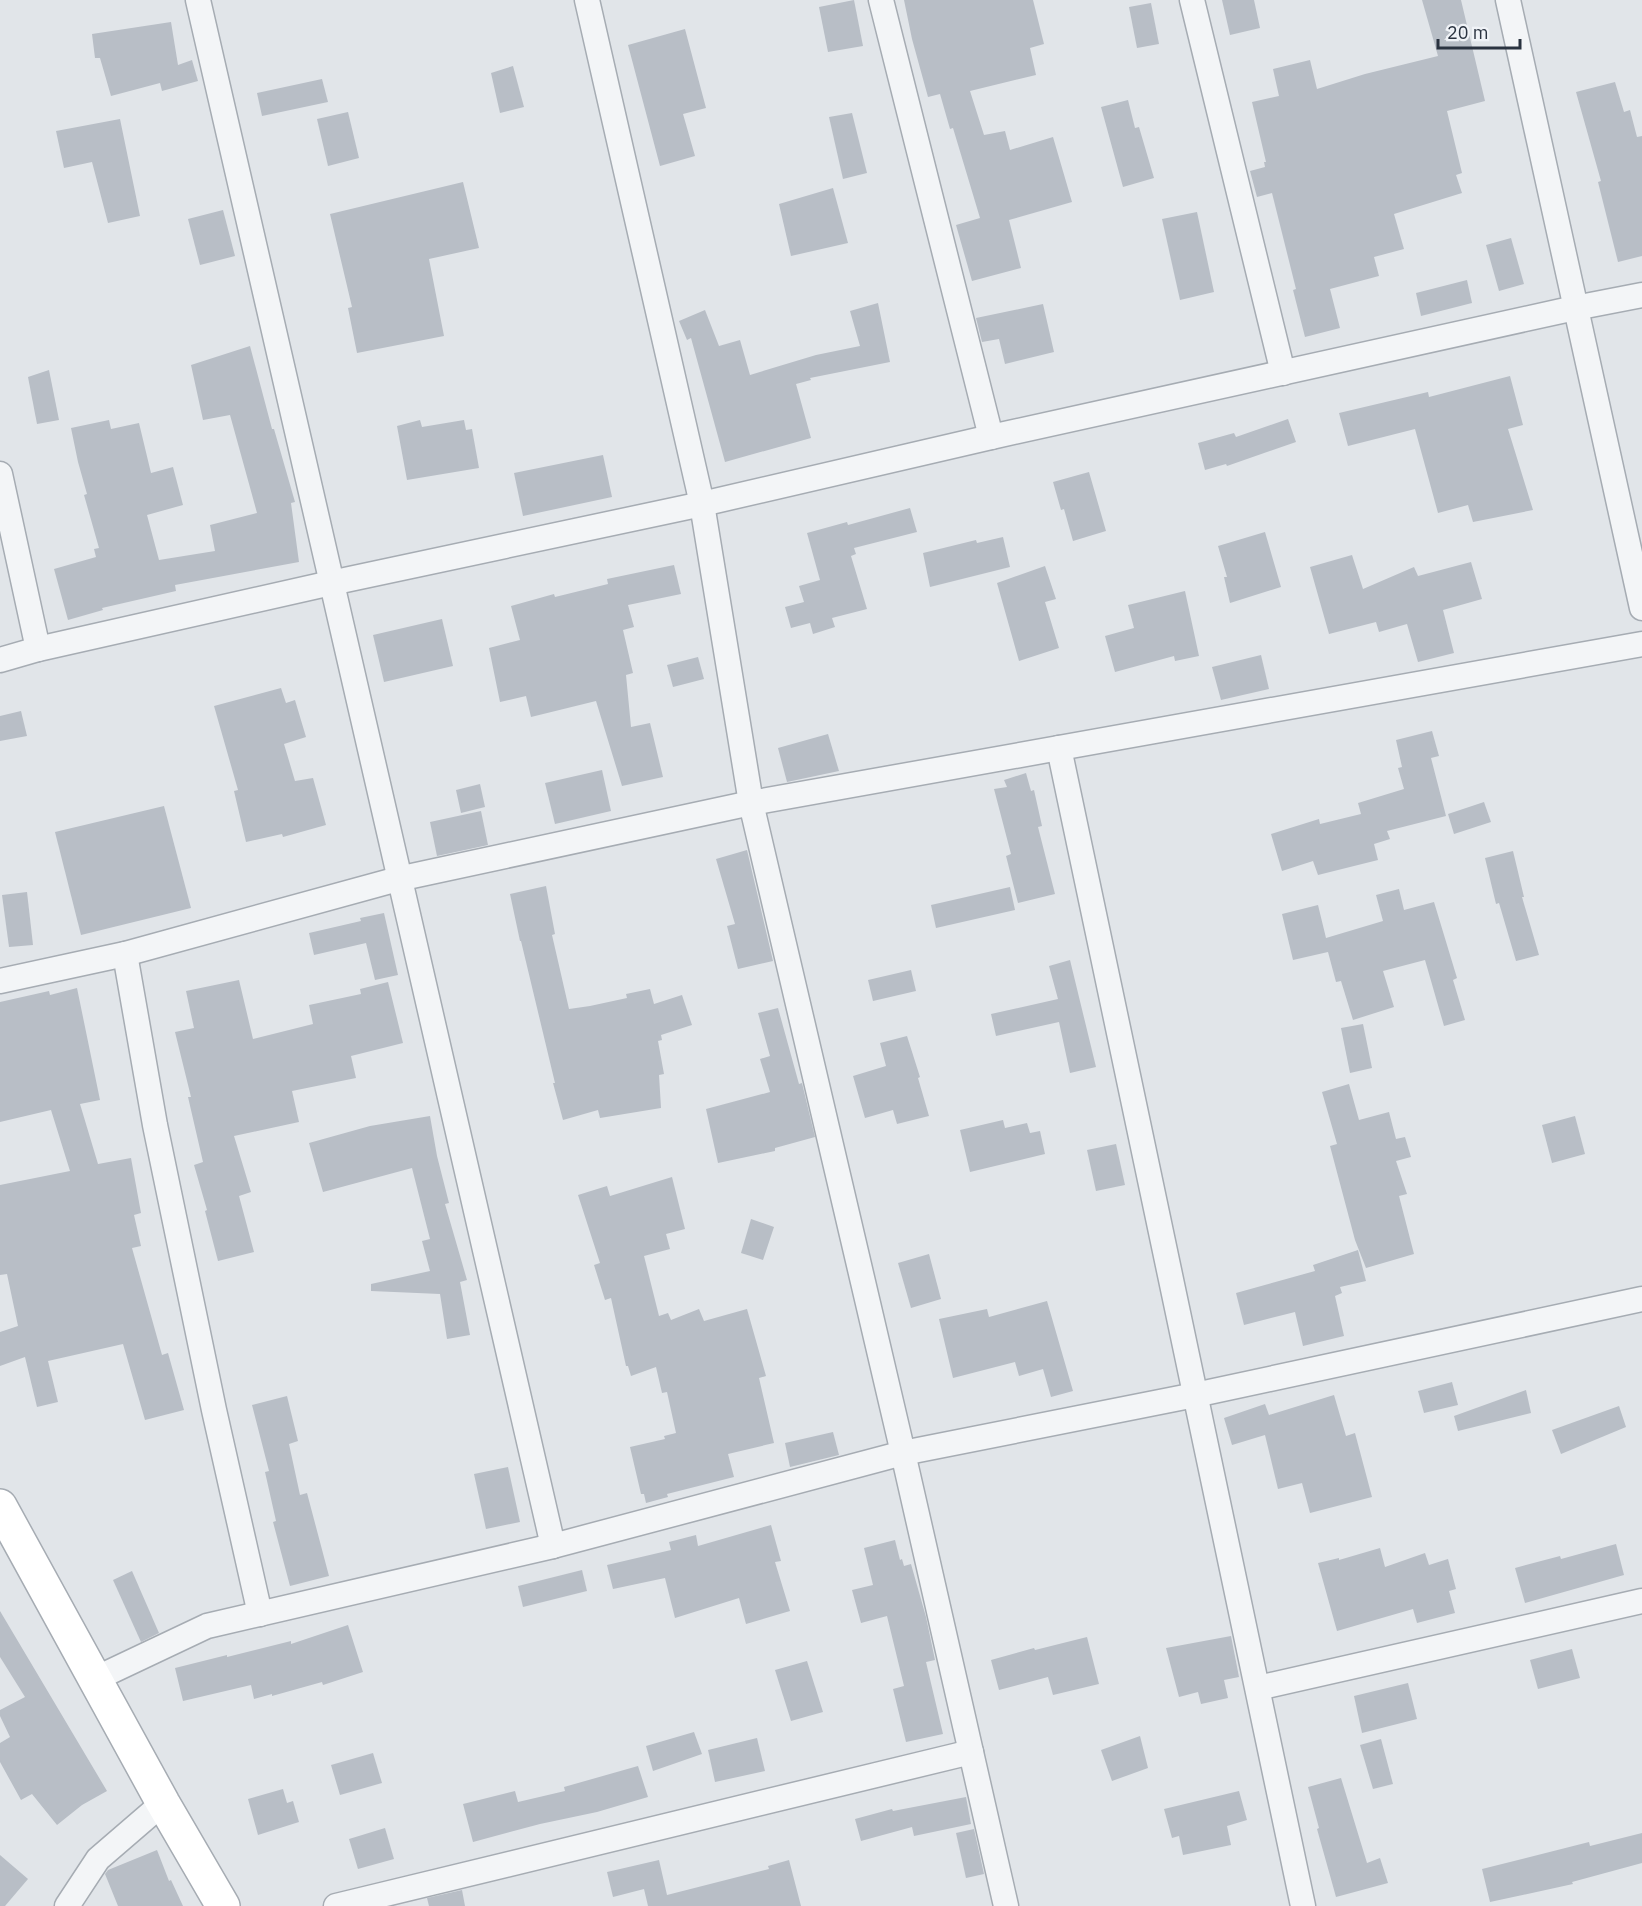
<svg xmlns="http://www.w3.org/2000/svg" width="1642" height="1906" font-family="'IBM Plex Sans',sans-serif">
<style>
.building{fill:#b8bec6}
.lines{fill:none;stroke-linecap:round;stroke-linejoin:round}
.street-casing{stroke:#a6acb3;stroke-width:27}
.secondary-casing{stroke:#a6acb3;stroke-width:36}
.street{stroke:#f3f5f7;stroke-width:24}
.secondary{stroke:#fff;stroke-width:33}
</style>
<rect width="100%" height="100%" fill="#e1e5e9"/>
<g class="building">
<path d="M 854,0 L 863,46 L 828,52 L 819,7 Z"/>
<path d="M 904,0 L 1033,0 L 1044,44 L 1030,48 L 1036,75 L 970,91 L 984,135 L 1005,131 L 1010,150 L 1053,137 L 1072,202 L 1009,220 L 1021,268 L 972,281 L 956,225 L 980,218 L 953,128 L 950,129 L 940,94 L 928,97 L 912,39 Z"/>
<path d="M 1222,0 L 1254,0 L 1260,28 L 1230,35 Z"/>
<path d="M 1422,0 L 1461,0 L 1485,101 L 1447,111 L 1462,173 L 1456,175 L 1462,193 L 1394,214 L 1404,249 L 1374,257 L 1379,276 L 1330,289 L 1340,328 L 1305,337 L 1293,290 L 1296,289 L 1272,193 L 1257,197 L 1250,171 L 1265,167 L 1264,162 L 1266,162 L 1252,102 L 1279,96 L 1273,69 L 1310,60 L 1317,89 L 1365,74 L 1438,56 Z"/>
<path d="M 1151,3 L 1159,44 L 1137,48 L 1129,7 Z"/>
<path d="M 171,22 L 178,65 L 192,60 L 198,81 L 162,91 L 160,83 L 111,96 L 100,58 L 95,58 L 92,34 Z"/>
<path d="M 685,29 L 706,108 L 683,114 L 695,156 L 660,166 L 628,45 Z"/>
<path d="M 513,66 L 524,107 L 500,113 L 491,73 Z"/>
<path d="M 322,79 L 328,102 L 262,116 L 257,93 Z"/>
<path d="M 1615,82 L 1624,112 L 1630,110 L 1637,137 L 1642,136 L 1642,256 L 1618,262 L 1598,182 L 1601,181 L 1576,92 Z"/>
<path d="M 1128,100 L 1135,128 L 1139,127 L 1154,178 L 1123,187 L 1101,107 Z"/>
<path d="M 348,112 L 359,158 L 328,166 L 317,119 Z"/>
<path d="M 852,113 L 867,173 L 843,179 L 829,117 Z"/>
<path d="M 120,119 L 140,216 L 108,223 L 92,162 L 64,168 L 56,131 Z"/>
<path d="M 463,182 L 479,248 L 429,259 L 444,336 L 357,353 L 348,308 L 352,307 L 330,214 Z"/>
<path d="M 833,188 L 848,243 L 791,256 L 779,204 Z"/>
<path d="M 223,210 L 235,256 L 200,265 L 188,219 Z"/>
<path d="M 1197,212 L 1214,292 L 1180,300 L 1162,219 Z"/>
<path d="M 1511,238 L 1524,284 L 1499,291 L 1486,245 Z"/>
<path d="M 1467,280 L 1472,303 L 1421,316 L 1416,293 Z"/>
<path d="M 878,303 L 890,362 L 810,378 L 811,380 L 796,384 L 811,438 L 725,462 L 691,338 L 687,340 L 679,321 L 705,310 L 719,346 L 740,340 L 750,375 L 816,355 L 860,346 L 850,311 Z"/>
<path d="M 1043,304 L 1054,352 L 1005,364 L 999,339 L 982,342 L 976,318 Z"/>
<path d="M 250,346 L 272,429 L 274,429 L 295,502 L 291,503 L 299,562 L 175,585 L 176,591 L 102,608 L 103,610 L 68,620 L 54,569 L 96,557 L 94,549 L 99,548 L 84,495 L 87,494 L 78,462 L 71,428 L 109,420 L 111,429 L 139,423 L 151,473 L 173,467 L 183,505 L 147,515 L 159,560 L 215,551 L 210,525 L 257,513 L 230,415 L 203,420 L 191,365 Z"/>
<path d="M 49,370 L 59,420 L 37,424 L 28,377 Z"/>
<path d="M 1510,376 L 1523,425 L 1508,429 L 1533,510 L 1473,522 L 1468,505 L 1438,513 L 1415,429 L 1348,446 L 1339,413 L 1428,392 L 1429,397 Z"/>
<path d="M 1288,419 L 1296,442 L 1227,466 L 1226,464 L 1205,470 L 1198,443 L 1234,433 L 1236,437 Z"/>
<path d="M 420,420 L 422,427 L 464,420 L 466,430 L 472,429 L 479,468 L 407,480 L 397,426 Z"/>
<path d="M 603,455 L 612,497 L 523,516 L 514,473 Z"/>
<path d="M 1089,472 L 1106,531 L 1073,541 L 1064,509 L 1061,510 L 1053,482 Z"/>
<path d="M 910,508 L 917,532 L 854,548 L 856,554 L 851,556 L 867,609 L 832,618 L 835,627 L 813,634 L 810,623 L 791,628 L 785,607 L 804,602 L 799,586 L 820,580 L 807,533 L 847,522 L 848,525 Z"/>
<path d="M 1265,532 L 1281,587 L 1230,603 L 1224,577 L 1227,577 L 1218,546 Z"/>
<path d="M 1003,537 L 1010,567 L 930,587 L 923,553 L 976,540 L 977,543 Z"/>
<path d="M 1352,555 L 1363,589 L 1414,567 L 1418,576 L 1471,562 L 1482,599 L 1443,610 L 1454,653 L 1418,662 L 1407,624 L 1379,632 L 1376,622 L 1329,634 L 1310,567 Z"/>
<path d="M 674,565 L 681,594 L 628,605 L 634,627 L 623,630 L 633,673 L 626,675 L 631,727 L 650,723 L 663,777 L 622,786 L 596,701 L 531,717 L 526,696 L 500,702 L 489,648 L 520,640 L 511,606 L 554,594 L 555,597 L 608,584 L 607,579 Z"/>
<path d="M 1045,566 L 1056,599 L 1045,602 L 1059,648 L 1019,661 L 997,583 Z"/>
<path d="M 1185,591 L 1199,656 L 1175,661 L 1174,656 L 1115,672 L 1105,636 L 1134,628 L 1128,605 Z"/>
<path d="M 442,619 L 453,666 L 384,682 L 373,635 Z"/>
<path d="M 1261,655 L 1269,689 L 1221,700 L 1212,667 Z"/>
<path d="M 698,657 L 704,679 L 673,687 L 667,665 Z"/>
<path d="M 281,688 L 286,703 L 295,700 L 306,737 L 284,744 L 295,781 L 313,778 L 326,825 L 283,837 L 282,834 L 246,842 L 234,791 L 238,790 L 214,706 Z"/>
<path d="M 21,711 L 27,736 L 0,741 L 0,716 Z"/>
<path d="M 1432,731 L 1439,756 L 1431,758 L 1446,816 L 1387,831 L 1390,839 L 1374,844 L 1378,860 L 1318,875 L 1313,861 L 1282,871 L 1271,834 L 1319,819 L 1320,824 L 1361,814 L 1358,803 L 1404,789 L 1398,768 L 1402,767 L 1396,740 Z"/>
<path d="M 828,734 L 839,771 L 787,782 L 778,748 Z"/>
<path d="M 602,770 L 611,811 L 555,824 L 545,783 Z"/>
<path d="M 1026,773 L 1031,791 L 1034,790 L 1042,826 L 1038,827 L 1055,894 L 1018,903 L 1006,856 L 1011,854 L 994,789 L 1007,787 L 1004,780 Z"/>
<path d="M 480,784 L 485,807 L 461,813 L 456,790 Z"/>
<path d="M 1484,802 L 1491,822 L 1454,834 L 1448,814 Z"/>
<path d="M 164,806 L 191,908 L 81,935 L 55,832 Z"/>
<path d="M 481,811 L 488,845 L 437,856 L 430,822 Z"/>
<path d="M 747,850 L 773,961 L 738,969 L 727,926 L 735,924 L 716,859 Z"/>
<path d="M 1513,851 L 1524,897 L 1522,897 L 1539,955 L 1516,961 L 1499,903 L 1496,904 L 1485,858 Z"/>
<path d="M 546,886 L 555,934 L 552,935 L 569,1009 L 590,1006 L 627,998 L 626,994 L 650,989 L 654,1004 L 682,995 L 692,1025 L 661,1035 L 662,1040 L 658,1041 L 664,1074 L 659,1075 L 661,1108 L 600,1118 L 598,1110 L 563,1120 L 553,1083 L 555,1083 L 521,941 L 520,941 L 510,894 Z"/>
<path d="M 1010,887 L 1015,910 L 936,928 L 931,905 Z"/>
<path d="M 1399,889 L 1404,910 L 1434,902 L 1457,978 L 1453,980 L 1465,1020 L 1444,1026 L 1425,960 L 1383,971 L 1394,1007 L 1353,1020 L 1341,981 L 1336,982 L 1328,952 L 1293,960 L 1282,914 L 1318,905 L 1326,938 L 1383,921 L 1376,895 Z"/>
<path d="M 27,892 L 33,945 L 9,947 L 2,895 Z"/>
<path d="M 384,913 L 398,975 L 375,980 L 366,943 L 314,955 L 309,933 L 361,921 L 360,918 Z"/>
<path d="M 1070,960 L 1096,1067 L 1070,1073 L 1059,1022 L 996,1036 L 991,1014 L 1058,999 L 1049,966 Z"/>
<path d="M 911,970 L 916,991 L 873,1001 L 868,980 Z"/>
<path d="M 239,980 L 253,1039 L 313,1024 L 309,1005 L 361,994 L 360,989 L 388,982 L 403,1043 L 351,1056 L 356,1078 L 292,1091 L 299,1122 L 234,1136 L 251,1192 L 239,1196 L 254,1252 L 218,1261 L 205,1211 L 207,1210 L 194,1165 L 203,1162 L 188,1097 L 191,1097 L 175,1032 L 194,1028 L 186,991 Z"/>
<path d="M 77,988 L 100,1100 L 80,1104 L 98,1164 L 131,1158 L 141,1213 L 134,1215 L 141,1246 L 132,1248 L 162,1355 L 168,1353 L 184,1410 L 145,1420 L 123,1344 L 48,1361 L 58,1402 L 37,1407 L 25,1357 L 0,1366 L 0,1332 L 18,1326 L 7,1274 L 0,1275 L 0,1185 L 70,1171 L 51,1110 L 0,1122 L 0,1002 L 49,991 L 50,995 Z"/>
<path d="M 778,1008 L 799,1084 L 802,1083 L 815,1137 L 775,1148 L 775,1151 L 718,1163 L 706,1109 L 770,1092 L 760,1059 L 770,1056 L 758,1013 Z"/>
<path d="M 1363,1024 L 1372,1068 L 1350,1073 L 1341,1028 Z"/>
<path d="M 907,1036 L 920,1077 L 918,1078 L 929,1116 L 897,1124 L 893,1110 L 865,1118 L 853,1076 L 886,1066 L 880,1043 Z"/>
<path d="M 1349,1084 L 1359,1120 L 1389,1112 L 1396,1139 L 1405,1137 L 1411,1157 L 1396,1161 L 1407,1194 L 1399,1196 L 1414,1254 L 1366,1268 L 1355,1240 L 1330,1146 L 1337,1144 L 1322,1092 Z"/>
<path d="M 430,1116 L 437,1156 L 449,1203 L 445,1204 L 467,1280 L 460,1282 L 470,1335 L 447,1339 L 440,1294 L 371,1291 L 371,1284 L 430,1271 L 422,1241 L 430,1239 L 412,1168 L 323,1192 L 309,1143 L 370,1126 Z"/>
<path d="M 1575,1116 L 1585,1154 L 1552,1163 L 1542,1125 Z"/>
<path d="M 1003,1120 L 1005,1128 L 1027,1123 L 1030,1133 L 1040,1131 L 1045,1154 L 970,1172 L 960,1130 Z"/>
<path d="M 1116,1144 L 1125,1185 L 1096,1191 L 1087,1150 Z"/>
<path d="M 672,1177 L 685,1229 L 666,1234 L 670,1249 L 644,1256 L 659,1316 L 668,1313 L 671,1320 L 699,1309 L 704,1321 L 747,1309 L 766,1376 L 759,1378 L 774,1443 L 728,1454 L 734,1477 L 667,1494 L 668,1497 L 646,1503 L 644,1494 L 641,1494 L 630,1447 L 665,1439 L 664,1436 L 676,1433 L 667,1392 L 662,1393 L 656,1367 L 631,1376 L 628,1366 L 626,1366 L 611,1298 L 605,1300 L 594,1265 L 600,1263 L 578,1195 L 607,1186 L 610,1196 Z"/>
<path d="M 751,1219 L 774,1227 L 763,1260 L 741,1253 Z"/>
<path d="M 1358,1250 L 1366,1281 L 1340,1287 L 1342,1293 L 1335,1296 L 1344,1336 L 1303,1346 L 1295,1312 L 1244,1325 L 1236,1293 L 1315,1271 L 1313,1265 Z"/>
<path d="M 929,1254 L 941,1299 L 911,1308 L 898,1263 Z"/>
<path d="M 1047,1301 L 1073,1391 L 1051,1397 L 1043,1369 L 1019,1376 L 1015,1362 L 953,1378 L 939,1319 L 987,1309 L 989,1317 Z"/>
<path d="M 1452,1382 L 1458,1405 L 1424,1413 L 1418,1391 Z"/>
<path d="M 1526,1390 L 1531,1413 L 1458,1431 L 1454,1416 Z"/>
<path d="M 1334,1395 L 1346,1436 L 1355,1433 L 1372,1497 L 1310,1513 L 1302,1483 L 1278,1489 L 1265,1435 L 1232,1445 L 1224,1418 L 1265,1404 L 1269,1415 Z"/>
<path d="M 287,1396 L 298,1441 L 289,1444 L 300,1495 L 307,1493 L 329,1576 L 290,1586 L 273,1522 L 276,1521 L 265,1472 L 269,1471 L 252,1405 Z"/>
<path d="M 1619,1406 L 1626,1427 L 1561,1454 L 1552,1430 Z"/>
<path d="M 833,1432 L 839,1455 L 790,1467 L 785,1443 Z"/>
<path d="M 508,1467 L 520,1522 L 486,1529 L 474,1474 Z"/>
<path d="M 771,1525 L 781,1561 L 775,1562 L 790,1611 L 746,1624 L 739,1598 L 675,1618 L 665,1578 L 613,1589 L 607,1565 L 671,1550 L 669,1542 L 696,1535 L 698,1546 Z"/>
<path d="M 895,1540 L 900,1560 L 902,1559 L 904,1566 L 911,1564 L 926,1617 L 935,1660 L 926,1662 L 943,1734 L 906,1742 L 893,1689 L 904,1686 L 887,1616 L 861,1623 L 852,1590 L 873,1585 L 864,1548 Z"/>
<path d="M 1616,1544 L 1624,1575 L 1525,1603 L 1515,1568 L 1560,1556 L 1561,1559 Z"/>
<path d="M 1380,1548 L 1385,1567 L 1425,1553 L 1429,1565 L 1448,1559 L 1456,1589 L 1449,1591 L 1455,1613 L 1417,1623 L 1413,1609 L 1337,1631 L 1318,1563 L 1339,1558 L 1339,1560 Z"/>
<path d="M 582,1570 L 587,1591 L 523,1607 L 518,1586 Z"/>
<path d="M 132,1571 L 159,1633 L 141,1642 L 113,1580 Z"/>
<path d="M 0,1611 L 107,1791 L 82,1805 L 57,1825 L 32,1794 L 21,1800 L 0,1762 L 0,1743 L 10,1737 L 0,1716 L 0,1710 L 25,1697 L 0,1657 Z"/>
<path d="M 348,1625 L 363,1672 L 323,1685 L 322,1682 L 272,1696 L 272,1694 L 254,1699 L 251,1685 L 183,1701 L 175,1668 L 227,1655 L 227,1657 L 291,1641 L 291,1644 Z"/>
<path d="M 1231,1636 L 1239,1677 L 1224,1680 L 1228,1698 L 1201,1704 L 1198,1692 L 1179,1697 L 1166,1648 Z"/>
<path d="M 1087,1637 L 1099,1684 L 1053,1695 L 1048,1677 L 999,1690 L 991,1660 L 1034,1648 L 1035,1650 Z"/>
<path d="M 1572,1649 L 1580,1678 L 1538,1689 L 1530,1660 Z"/>
<path d="M 807,1661 L 823,1712 L 791,1721 L 775,1670 Z"/>
<path d="M 1408,1683 L 1417,1719 L 1362,1733 L 1354,1696 Z"/>
<path d="M 694,1732 L 702,1754 L 653,1771 L 646,1746 Z"/>
<path d="M 1140,1736 L 1148,1768 L 1112,1781 L 1101,1750 Z"/>
<path d="M 757,1738 L 765,1771 L 715,1782 L 708,1750 Z"/>
<path d="M 1381,1739 L 1393,1784 L 1373,1789 L 1360,1745 Z"/>
<path d="M 373,1753 L 382,1783 L 340,1795 L 331,1765 Z"/>
<path d="M 638,1766 L 648,1797 L 597,1812 L 540,1824 L 473,1842 L 463,1804 L 515,1791 L 518,1802 L 565,1791 L 564,1787 Z"/>
<path d="M 1341,1778 L 1367,1863 L 1380,1858 L 1388,1883 L 1336,1897 L 1317,1829 L 1319,1828 L 1308,1787 Z"/>
<path d="M 283,1789 L 287,1803 L 293,1801 L 299,1822 L 258,1835 L 248,1799 Z"/>
<path d="M 1239,1791 L 1247,1820 L 1227,1826 L 1231,1845 L 1183,1855 L 1179,1836 L 1172,1838 L 1164,1809 Z"/>
<path d="M 966,1797 L 971,1824 L 914,1836 L 912,1827 L 861,1841 L 855,1819 L 892,1809 L 893,1811 Z"/>
<path d="M 385,1828 L 394,1859 L 358,1869 L 349,1839 Z"/>
<path d="M 974,1829 L 984,1874 L 966,1878 L 956,1833 Z"/>
<path d="M 1642,1833 L 1642,1863 L 1572,1882 L 1573,1884 L 1490,1902 L 1482,1869 L 1589,1842 L 1590,1846 Z"/>
<path d="M 157,1850 L 169,1881 L 171,1880 L 183,1906 L 118,1906 L 105,1874 L 108,1870 Z"/>
<path d="M 0,1855 L 28,1879 L 5,1906 L 0,1906 Z"/>
<path d="M 659,1860 L 667,1895 L 769,1869 L 768,1866 L 789,1860 L 801,1906 L 648,1906 L 644,1889 L 613,1897 L 607,1872 Z"/>
<path d="M 462,1890 L 465,1906 L 429,1906 L 427,1898 Z"/>
</g>
<g class="lines">
<defs>
<g id="street">
<path d="M 198,0 L 553,1546"/>
<path d="M 587,0 L 702,504 L 751,803 L 903,1453 L 1006,1906"/>
<path d="M 881,0 L 991,437"/>
<path d="M 1192,0 L 1283,373"/>
<path d="M 1508,0 L 1642,608"/>
<path d="M 0,474 L 38,649"/>
<path d="M 0,660 L 38,649 L 331,583 L 702,504 L 991,437 L 1575,308 L 1642,295"/>
<path d="M 1059,748 L 1303,1906"/>
<path d="M 125,954 L 155,1125 L 214,1410 L 260,1614"/>
<path d="M 0,981 L 125,954 L 398,879 L 751,803 L 1642,644"/>
<path d="M 95,1679 L 207,1626 L 553,1546 L 903,1453 L 1195,1395 L 1642,1299"/>
<path d="M 1258,1688 L 1642,1601"/>
<path d="M 67,1906 L 98,1859 L 163,1803"/>
<path d="M 336,1906 L 971,1752"/>
</g>
<path id="secondary" d="M 0,1506 L 163,1803 L 223,1906"/>
</defs>
<use href="#street" class="street-casing"/>
<use href="#secondary" class="secondary-casing"/>
<use href="#street" class="street"/>
<use href="#secondary" class="secondary"/>
</g>
<path d="M1438 39v9h82v-9" fill="none" stroke="#2a3340" stroke-width="3"/>
<text x="1447" y="39" font-size="18" fill="#2a3340" stroke="#f0f3f7" stroke-width="4.5" paint-order="stroke">20 m</text>
</svg>
